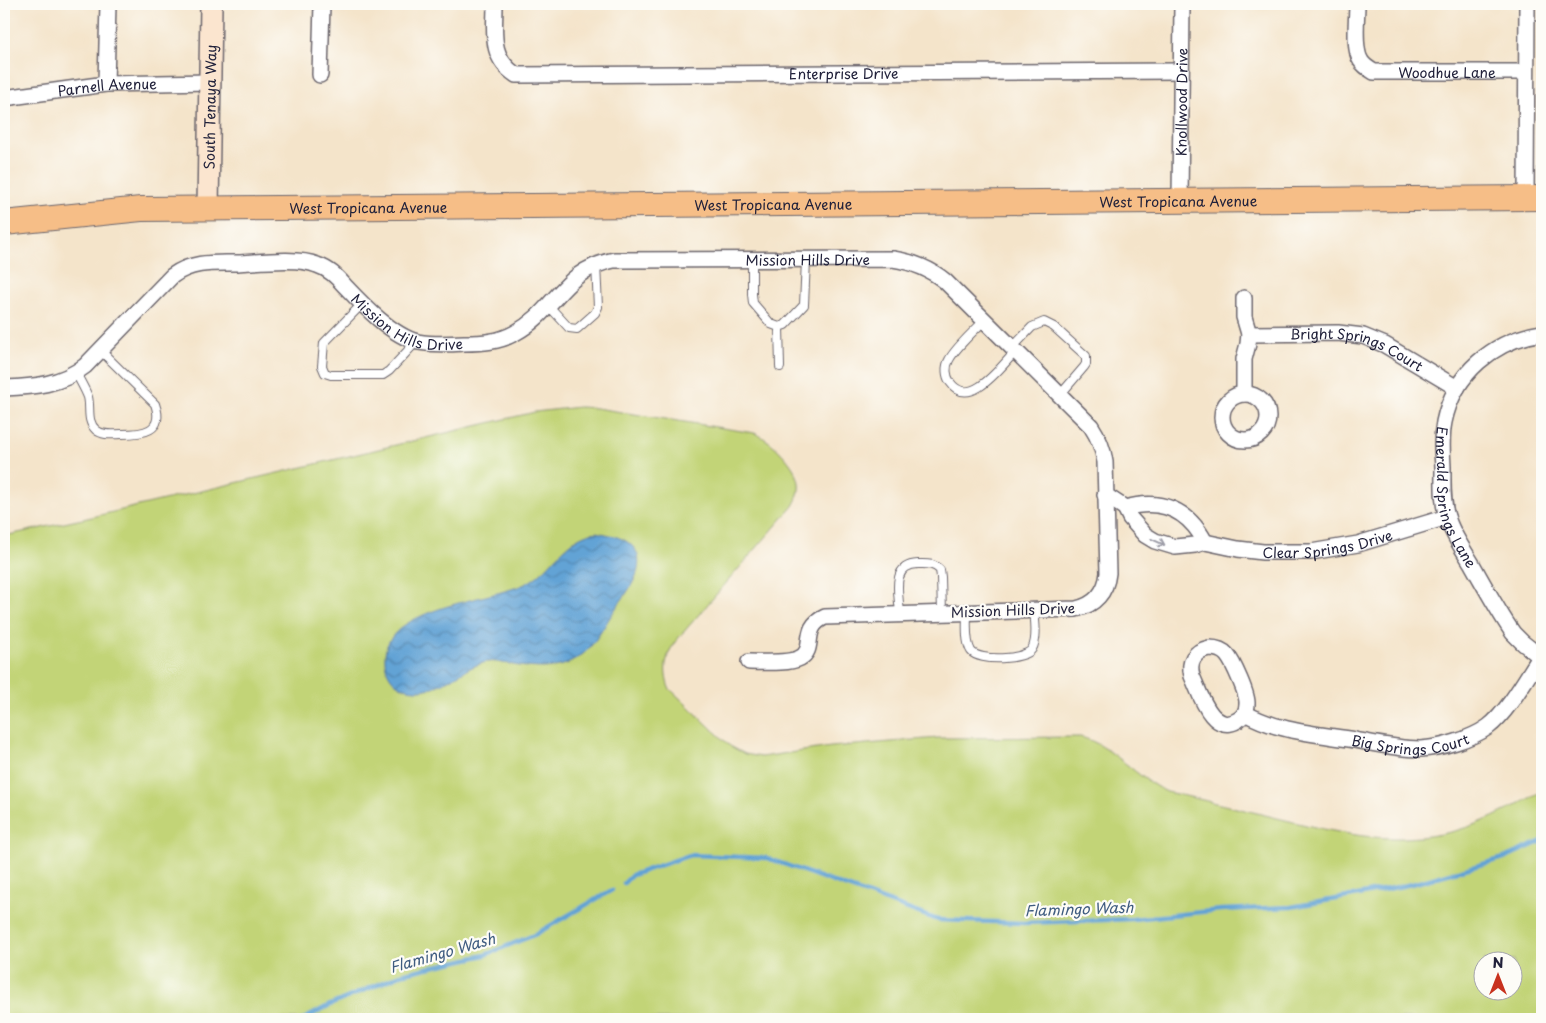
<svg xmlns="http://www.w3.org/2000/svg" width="1546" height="1023" font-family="'Playpen Sans',sans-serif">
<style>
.green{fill:#c2d477;stroke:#727b59;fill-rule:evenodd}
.water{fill:url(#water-waves);stroke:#426288}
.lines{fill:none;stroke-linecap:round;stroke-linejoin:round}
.stream{stroke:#62a3d5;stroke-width:4.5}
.lane-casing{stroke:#6c666d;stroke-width:10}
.street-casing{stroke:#6c666d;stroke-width:18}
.secondary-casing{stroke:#6c666d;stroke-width:24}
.primary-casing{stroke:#6c666d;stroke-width:26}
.lane{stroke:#fff;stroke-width:8}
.street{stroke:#fff;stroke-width:15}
.secondary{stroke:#fbe5cf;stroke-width:21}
.primary{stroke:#f6be87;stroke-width:24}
.oneway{stroke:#9c9ca7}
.labels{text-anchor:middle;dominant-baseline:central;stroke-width:4.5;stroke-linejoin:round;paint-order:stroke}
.street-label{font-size:14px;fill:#22223b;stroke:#fdfcf7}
.water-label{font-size:15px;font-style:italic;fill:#3f5c80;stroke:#fdfcf7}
</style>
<defs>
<pattern id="water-waves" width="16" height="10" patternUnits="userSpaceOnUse" patternTransform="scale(1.25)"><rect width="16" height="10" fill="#62a3d5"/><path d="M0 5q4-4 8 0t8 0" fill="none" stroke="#5084ae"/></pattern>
</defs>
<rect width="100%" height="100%" fill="#fdfcf7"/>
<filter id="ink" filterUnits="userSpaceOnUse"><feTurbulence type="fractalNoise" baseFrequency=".02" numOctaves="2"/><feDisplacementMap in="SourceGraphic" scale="10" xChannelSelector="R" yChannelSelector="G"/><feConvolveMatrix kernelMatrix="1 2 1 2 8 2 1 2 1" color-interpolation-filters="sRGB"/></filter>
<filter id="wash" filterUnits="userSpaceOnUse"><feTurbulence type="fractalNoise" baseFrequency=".0096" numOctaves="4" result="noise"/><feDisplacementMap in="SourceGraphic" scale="20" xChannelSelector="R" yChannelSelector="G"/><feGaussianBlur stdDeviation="1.12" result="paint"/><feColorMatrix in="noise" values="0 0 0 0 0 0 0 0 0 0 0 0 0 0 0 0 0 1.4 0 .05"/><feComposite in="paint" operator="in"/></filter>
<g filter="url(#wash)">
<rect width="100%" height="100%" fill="#f4e4ca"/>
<path class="green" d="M 579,407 L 596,408 L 754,433 C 771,439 797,466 799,483 C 800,491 797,499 793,506 L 675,642 C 665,657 663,671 669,688 L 730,746 L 745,754 L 761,757 L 831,747 L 938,738 L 1080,737 C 1111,744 1137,779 1167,792 C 1204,800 1241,809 1277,818 C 1335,832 1382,845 1442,834 C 1478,827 1510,809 1542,791 L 1542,1019 L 4,1019 L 4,536 L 92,517 L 535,412 ZM 1484,960 L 1514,960 L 1514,990 L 1484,990 Z"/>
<path class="water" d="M 596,532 C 610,535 628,537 636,551 C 640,557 639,566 637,573 C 633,586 622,599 614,611 C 606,623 600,635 591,646 C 585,653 579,658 571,662 C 548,673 520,666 497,662 C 469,657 438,700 405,688 C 395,685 388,676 386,667 C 372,608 489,601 525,584 C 552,571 564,536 596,532 Z"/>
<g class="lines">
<g class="stream">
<path d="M 624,883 L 632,875 L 690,855 L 767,858 L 938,920 L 1024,923 L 1133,919 L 1221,910 L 1291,907 L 1353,896 L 1412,884 L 1504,858 L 1542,841"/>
<path d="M 304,1019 L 330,1005 L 405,973 L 485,955 L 534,935 L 612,890"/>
</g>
</g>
</g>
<g filter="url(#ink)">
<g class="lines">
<defs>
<g id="lane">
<path d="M 752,260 L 752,294 L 753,303 L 771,324 L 779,327 L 785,325 L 804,305 L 806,260"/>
<path d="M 363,303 L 324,343 L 322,366 L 325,373 L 331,375 L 383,375 L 389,371 L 417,341"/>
<path d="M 548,305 L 569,328 L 577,329 L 595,313 L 598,307 L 596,265"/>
<path d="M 985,320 C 974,331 956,347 949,360 C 945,367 946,376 950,382 C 970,411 1002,365 1016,351"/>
<path d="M 779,327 L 780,367"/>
<path d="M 1012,348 L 1032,327 L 1044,322 L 1054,327 L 1086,356 L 1086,364 L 1084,367 L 1060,395"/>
<path d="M 76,373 C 80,381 85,389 88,397 C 91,408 86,421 96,430 C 103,436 113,434 122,434 C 142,434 165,432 155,404 L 100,350"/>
<path d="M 967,612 C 967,623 965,641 971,651 C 979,662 1025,660 1032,649 C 1038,639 1035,621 1034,610"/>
<path d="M 900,614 C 899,594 890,565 918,564 C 927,564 933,563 940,570 L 941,577 L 942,613"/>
</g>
<g id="street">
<path id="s1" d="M 495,4 C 495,32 489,57 516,75 L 1181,71"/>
<path id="s2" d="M 1357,4 C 1357,19 1353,49 1361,61 C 1364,66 1369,69 1374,72 L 1526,72"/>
<path d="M 320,75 L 322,4"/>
<path d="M 106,84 L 108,4"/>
<path id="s3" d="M 4,98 L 106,84 L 210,82"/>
<path d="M 1526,198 L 1527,4"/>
<path id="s4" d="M 1180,201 L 1182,4"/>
<path d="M 1244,298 L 1244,317 L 1249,334 L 1248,344 L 1244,359 L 1244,394"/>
<path id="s5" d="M 1542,333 C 1494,340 1454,373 1444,422 C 1441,437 1442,452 1443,467 C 1443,484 1442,501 1447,517 C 1452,534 1463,549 1472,564 C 1485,587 1498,611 1513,633 L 1523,643 L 1542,658"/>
<path id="s6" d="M 1249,334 L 1338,333 L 1363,336 L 1385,345 L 1457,388"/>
<path id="s7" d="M 4,388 C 33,387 61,385 85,366 L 172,276 C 192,261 214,263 238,263 C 259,262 298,257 317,265 C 329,269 336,276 344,285 C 362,304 392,336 418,342 C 433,345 449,344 464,343 C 482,343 499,342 515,333 C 556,311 562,270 614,260 L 893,259 C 913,262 929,268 945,281 L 1091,426 C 1099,438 1103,448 1105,462 L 1108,573 C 1106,592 1095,605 1076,609 L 825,617 C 800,628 817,649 800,658 C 789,664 762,662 749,662"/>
<circle cx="1245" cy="417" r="23"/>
<path id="s8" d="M 1105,495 L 1125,508 L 1130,518 L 1145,535 L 1155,541 L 1175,547 L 1195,545 L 1205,542 L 1238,549 L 1263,552 L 1311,552 L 1358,544 L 1447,517"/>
<path d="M 1125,508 C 1160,498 1188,509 1205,542"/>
<path d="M 1209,648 C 1215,648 1222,649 1227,655 C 1233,662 1248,695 1247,704 C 1247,711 1243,717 1238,720 C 1212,736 1200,693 1192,676 C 1188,662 1194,651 1209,648 Z"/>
<path id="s9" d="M 1245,713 C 1278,732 1318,734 1355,740 C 1376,744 1398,749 1420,749 C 1441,748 1471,739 1488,727 C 1507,713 1527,677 1540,657"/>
</g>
<g id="secondary">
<path id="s10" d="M 208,209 L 211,4"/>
</g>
<g id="primary">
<path id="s11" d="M 4,223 L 141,209 L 1542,198"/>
</g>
</defs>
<use href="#lane" class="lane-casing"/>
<use href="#street" class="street-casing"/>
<use href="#secondary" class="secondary-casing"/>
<use href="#primary" class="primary-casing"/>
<use href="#lane" class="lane"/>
<use href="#street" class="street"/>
<use href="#secondary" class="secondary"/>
<use href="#primary" class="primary"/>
</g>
<defs><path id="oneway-shaft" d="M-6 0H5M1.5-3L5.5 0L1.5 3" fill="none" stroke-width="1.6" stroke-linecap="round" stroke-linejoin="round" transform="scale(1.25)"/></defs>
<use class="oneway" href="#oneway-shaft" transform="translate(1158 542) rotate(24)"/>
</g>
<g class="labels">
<g class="street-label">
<text stroke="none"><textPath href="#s2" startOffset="148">Woodhue Lane</textPath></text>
<text stroke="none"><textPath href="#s1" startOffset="406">Enterprise Drive</textPath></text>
<text stroke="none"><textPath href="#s3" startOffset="104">Parnell Avenue</textPath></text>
<text stroke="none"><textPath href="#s4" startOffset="99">Knollwood Drive</textPath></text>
<text stroke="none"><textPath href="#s10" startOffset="102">South Tenaya Way</textPath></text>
<text stroke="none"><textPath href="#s11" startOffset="1175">West Tropicana Avenue</textPath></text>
<text stroke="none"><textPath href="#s11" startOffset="770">West Tropicana Avenue</textPath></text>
<text stroke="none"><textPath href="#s11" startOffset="365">West Tropicana Avenue</textPath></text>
<text stroke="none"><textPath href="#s7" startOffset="905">Mission Hills Drive</textPath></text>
<text stroke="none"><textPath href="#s7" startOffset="470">Mission Hills Drive</textPath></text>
<text stroke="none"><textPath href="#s6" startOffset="111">Bright Springs Court</textPath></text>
<text stroke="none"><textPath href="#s5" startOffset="219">Emerald Springs Lane</textPath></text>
<text stroke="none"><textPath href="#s8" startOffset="245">Clear Springs Drive</textPath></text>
<text transform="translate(1013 610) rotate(-2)">Mission Hills Drive</text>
<text stroke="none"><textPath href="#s9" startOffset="170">Big Springs Court</textPath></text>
</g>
<g class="water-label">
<text transform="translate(1079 908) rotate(-2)">Flamingo Wash</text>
<text transform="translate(442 952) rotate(-16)">Flamingo Wash</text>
</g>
</g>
<rect width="1546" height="1023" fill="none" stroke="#fdfcf7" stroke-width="20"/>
<g transform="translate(1498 976)"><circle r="24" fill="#fdfcf7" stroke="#a5a5ac"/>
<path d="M0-4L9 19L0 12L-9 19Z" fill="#c8321e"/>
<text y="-8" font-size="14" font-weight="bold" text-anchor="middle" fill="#22223b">N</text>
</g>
</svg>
